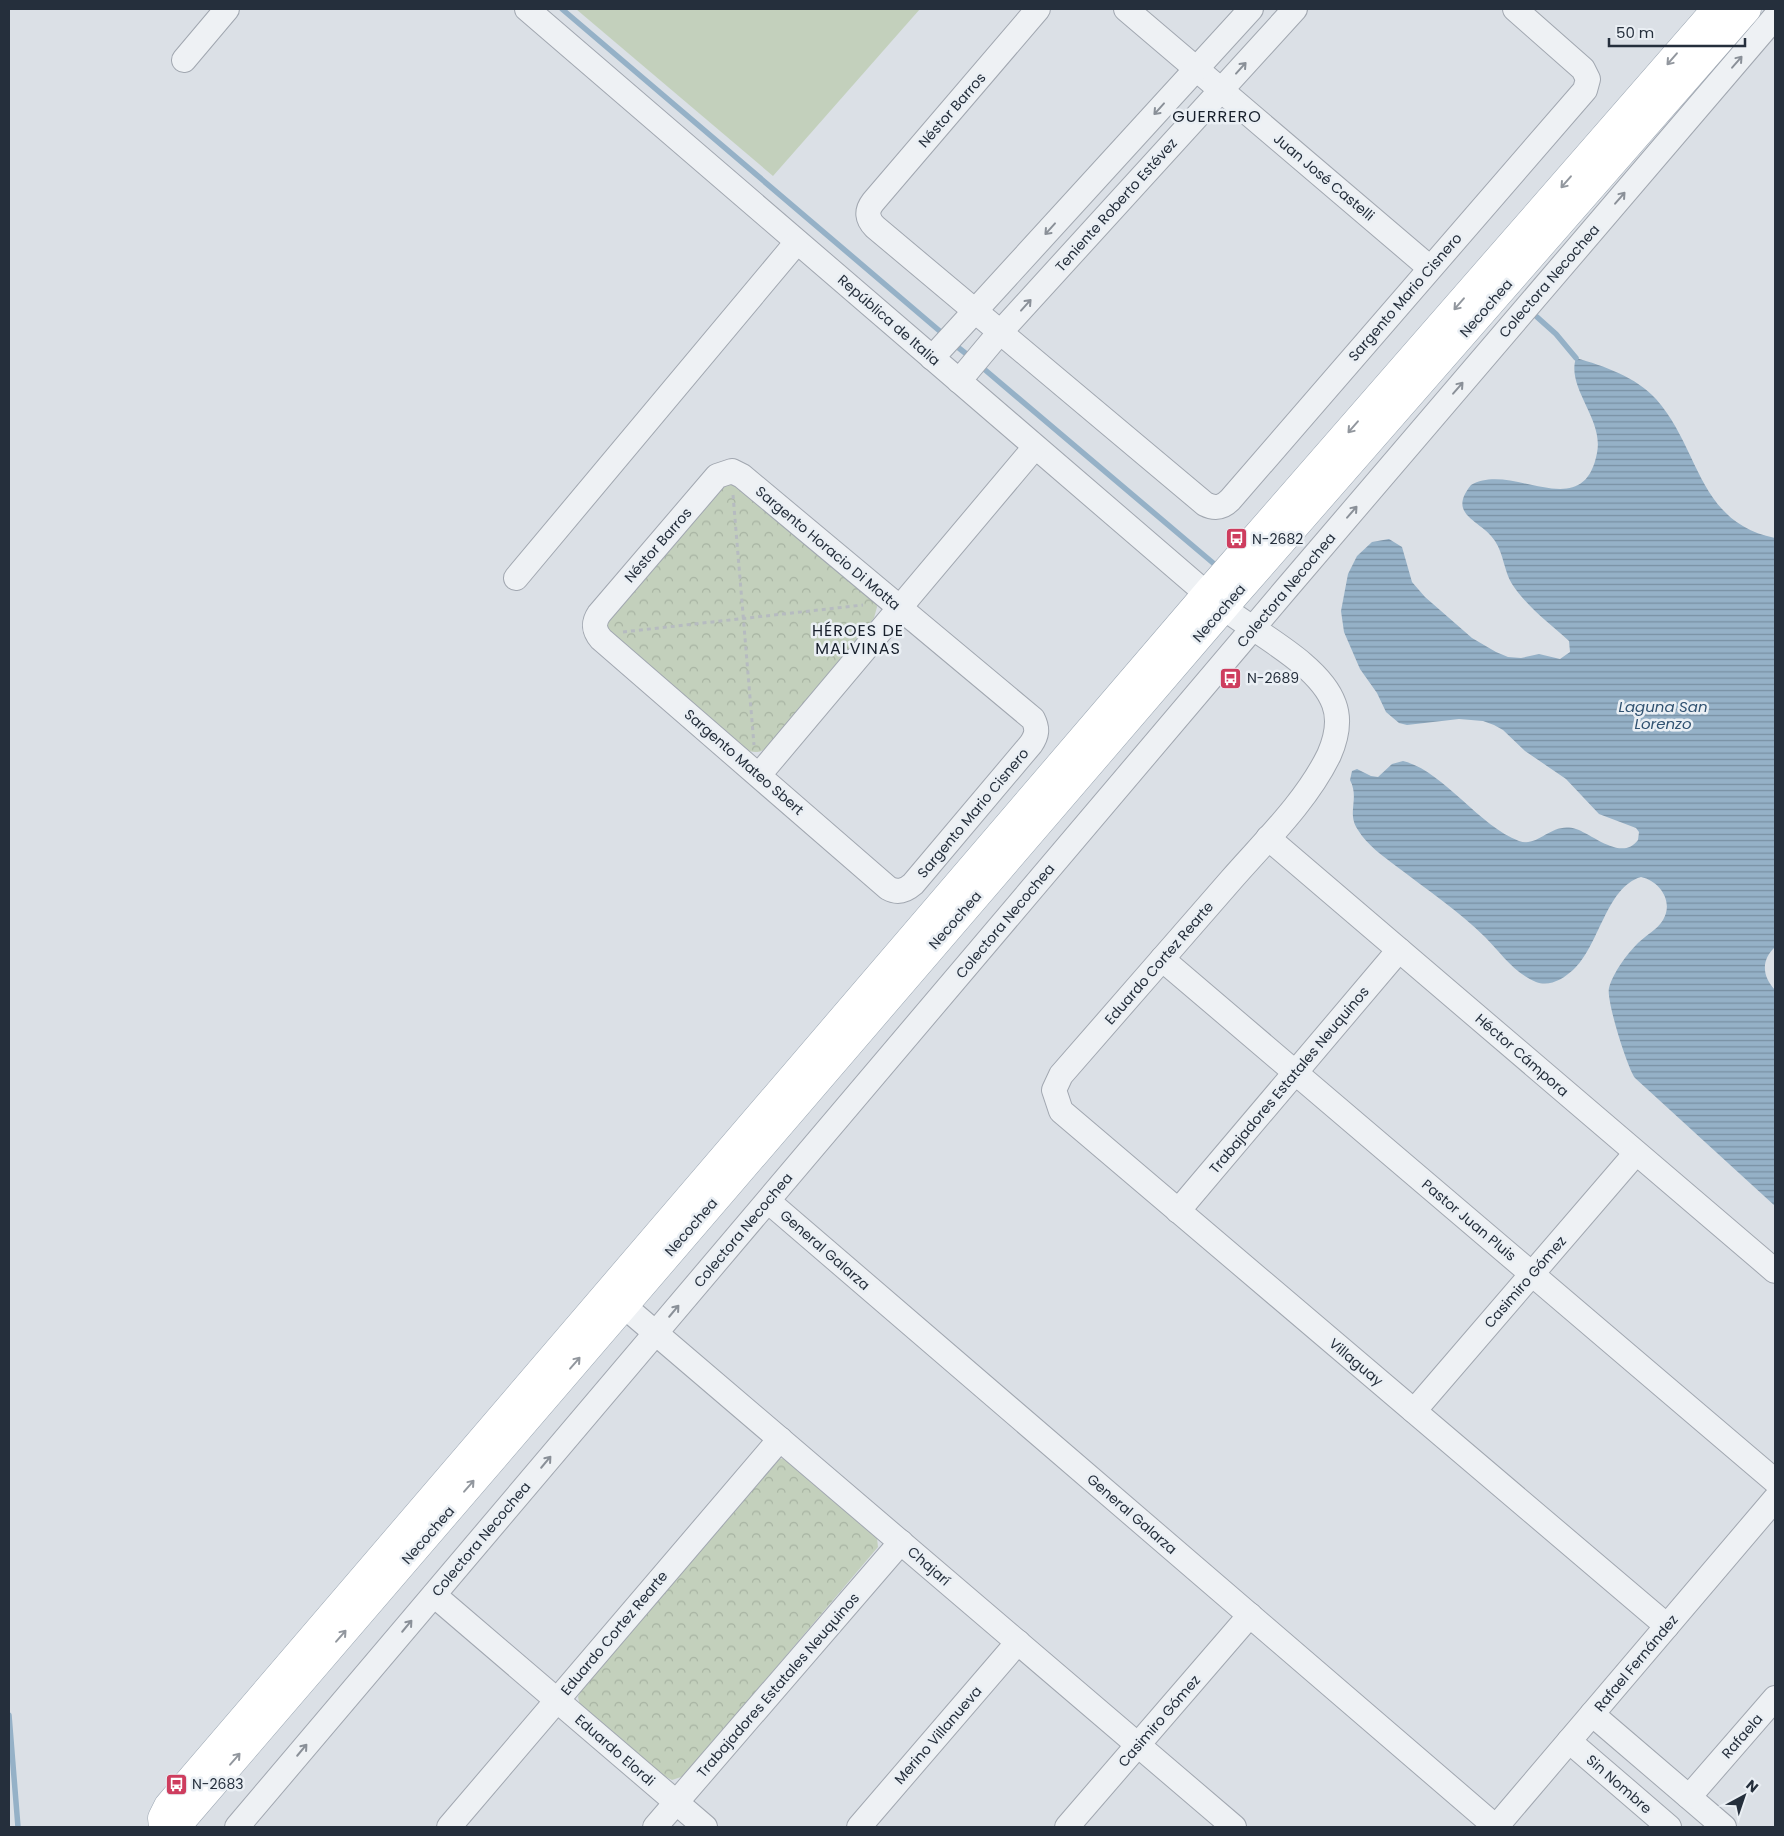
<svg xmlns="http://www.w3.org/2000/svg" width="1784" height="1836" font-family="Poppins,sans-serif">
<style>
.grass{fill:#c3d0bc}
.park{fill:url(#park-crowns)}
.water{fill:url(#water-rules)}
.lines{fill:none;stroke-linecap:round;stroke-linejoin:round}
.stream{stroke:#95b1c7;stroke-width:5.5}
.minor-casing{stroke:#a1a7b0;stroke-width:26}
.major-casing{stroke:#9ba6b2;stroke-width:29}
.path{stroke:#b6bbc0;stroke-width:3;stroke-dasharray:4 4;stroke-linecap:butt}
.minor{stroke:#eef1f4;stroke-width:24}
.major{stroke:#fff;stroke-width:28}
.oneway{stroke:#92979e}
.oneway2{stroke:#8a9098}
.labels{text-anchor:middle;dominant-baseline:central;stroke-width:5;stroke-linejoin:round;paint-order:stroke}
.street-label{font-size:14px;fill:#252f3c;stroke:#eaeff4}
.poi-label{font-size:14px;fill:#252f3c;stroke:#eaeff4;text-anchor:start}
.water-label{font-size:15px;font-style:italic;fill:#2f5170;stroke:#eaeff4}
.quarter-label{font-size:16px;letter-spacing:1px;fill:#18202c;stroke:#eaeff4}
</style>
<defs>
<pattern id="park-crowns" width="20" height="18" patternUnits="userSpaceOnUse" patternTransform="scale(1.25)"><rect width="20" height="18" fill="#c3d0bc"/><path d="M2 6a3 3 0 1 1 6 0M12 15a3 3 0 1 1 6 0" fill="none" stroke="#a7b3a2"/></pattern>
<pattern id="water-rules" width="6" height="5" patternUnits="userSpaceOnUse" patternTransform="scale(1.25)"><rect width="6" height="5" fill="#95b1c7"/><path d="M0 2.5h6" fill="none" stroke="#7990a3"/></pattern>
</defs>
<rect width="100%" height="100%" fill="#dbe0e6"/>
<path class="grass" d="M 576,9 L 920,9 L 773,176 Z"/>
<g class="park">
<path d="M 733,483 L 876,602 L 877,607 L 874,618 L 769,745 C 762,753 754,754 745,749 L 613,637 L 607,628 L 608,617 L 722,485 Z"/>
<path d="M 784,1458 L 790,1460 L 877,1538 L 878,1547 L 684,1776 L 672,1780 L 662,1775 L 580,1706 L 578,1697 L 582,1688 L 779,1459 Z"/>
</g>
<path class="water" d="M 1576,358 C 1604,366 1636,377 1656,399 C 1701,450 1697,522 1775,538 L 1775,947 C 1761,960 1762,976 1775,990 L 1775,1206 L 1635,1078 C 1627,1067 1606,1000 1609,988 C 1613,973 1627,954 1638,943 C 1646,935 1657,930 1663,920 C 1674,902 1660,881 1641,877 C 1606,887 1599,947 1573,970 C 1563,979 1550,987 1536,982 C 1514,973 1501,953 1485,937 C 1459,911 1426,889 1396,866 C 1383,856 1367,845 1358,830 C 1346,813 1360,799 1350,780 L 1352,771 L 1357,769 L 1371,776 L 1378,777 L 1392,764 L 1403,761 C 1442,770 1479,826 1519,841 C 1539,848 1551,821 1576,829 C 1592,834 1622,862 1638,840 L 1639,832 L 1636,828 L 1599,814 L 1566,779 L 1525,751 L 1503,730 L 1494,725 L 1483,721 L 1459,719 L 1407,725 L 1399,723 L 1386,712 L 1377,693 L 1360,669 L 1344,632 L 1341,611 L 1348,574 L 1357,556 L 1372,542 L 1389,539 L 1402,547 L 1412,582 L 1425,597 L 1472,638 L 1496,652 L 1508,657 L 1521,658 L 1539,654 L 1560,659 L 1570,652 L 1569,641 C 1549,623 1527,607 1512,584 C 1504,571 1504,555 1495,541 C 1482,520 1446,516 1471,485 C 1513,461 1583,526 1597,453 C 1604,419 1566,388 1576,358 Z"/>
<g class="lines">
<g class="stream">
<path d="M 562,9 L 942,333"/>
<path d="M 1537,317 L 1556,334 L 1576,358"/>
<path d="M 955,345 L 969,356"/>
<path d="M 984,369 L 1219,568"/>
<path d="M 9,1715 L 18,1827"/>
</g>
<defs>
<g id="minor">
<path d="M 527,9 L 1215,601 C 1249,630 1319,662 1334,704 C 1340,720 1336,739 1329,755 C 1306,802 1265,841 1231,880 C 1174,945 1118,1010 1061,1075 L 1054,1090 L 1061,1111 L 1667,1626"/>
<path d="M 1038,9 L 873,202 C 866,211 867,219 875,227 L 1205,504 C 1215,509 1222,508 1230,500 L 1585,90 L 1588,79 L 1583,69 L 1515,9"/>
<path d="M 1126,9 L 1430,268"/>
<path d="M 184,60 L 227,9"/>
<path d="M 932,358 L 1251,9"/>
<path d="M 959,381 L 995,338 L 1295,9"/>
<path d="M 732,471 L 742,476 L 1033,719 C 1038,729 1037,735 1031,744 L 913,884 C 905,891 897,893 888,888 L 601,639 C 594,631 593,623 599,614 L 717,476 Z"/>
<path d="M 516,578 L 797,242"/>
<path d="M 759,775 L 1035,447"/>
<path d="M 1268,838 L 1775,1271"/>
<path d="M 1162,959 L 1775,1481"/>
<path d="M 768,1201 L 1496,1827"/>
<path d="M 1178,1211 L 1399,950"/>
<path d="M 624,1306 L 1234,1827"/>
<path d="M 1414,1411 L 1636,1153"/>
<path d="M 434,1595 L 705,1827"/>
<path d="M 1592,1714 L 1724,1827"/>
<path d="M 1569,1741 L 1669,1827"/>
<path d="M 1689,1797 L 1775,1698"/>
<path d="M 237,1827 L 1286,589 L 1775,17"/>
<path d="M 449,1827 L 780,1439"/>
<path d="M 655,1827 L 901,1542"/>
<path d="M 859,1827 L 1018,1642"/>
<path d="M 1067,1827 L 1250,1615"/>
<path d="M 1496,1827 L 1775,1499"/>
</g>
<g id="major">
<path d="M 163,1827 L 175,1825 L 184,1818 L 1235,595 L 1747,9"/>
<path d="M 163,1827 L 162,1818 L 168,1806 L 1206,594 L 1716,9"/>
</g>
</defs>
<use href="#minor" class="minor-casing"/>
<use href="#major" class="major-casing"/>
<g class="path">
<path d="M 733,495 L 754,745"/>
<path d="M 623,632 L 863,605"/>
</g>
<use href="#minor" class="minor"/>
<use href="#major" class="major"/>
</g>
<defs><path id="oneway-shaft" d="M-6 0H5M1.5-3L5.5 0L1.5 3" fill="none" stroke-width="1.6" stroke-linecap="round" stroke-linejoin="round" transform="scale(1.25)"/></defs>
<g class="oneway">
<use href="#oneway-shaft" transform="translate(1672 59) rotate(131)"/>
<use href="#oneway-shaft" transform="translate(1566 182) rotate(131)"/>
<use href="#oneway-shaft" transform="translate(1459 304) rotate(131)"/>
<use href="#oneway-shaft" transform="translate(1353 427) rotate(131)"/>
<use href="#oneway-shaft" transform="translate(575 1363) rotate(-49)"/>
<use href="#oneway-shaft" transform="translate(469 1486) rotate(-49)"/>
<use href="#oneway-shaft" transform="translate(341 1636) rotate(-49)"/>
<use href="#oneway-shaft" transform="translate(235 1759) rotate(-49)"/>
</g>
<g class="oneway2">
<use href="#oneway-shaft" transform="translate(1737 62) rotate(-49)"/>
<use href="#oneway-shaft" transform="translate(1241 68) rotate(-48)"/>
<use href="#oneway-shaft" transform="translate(1159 109) rotate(132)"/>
<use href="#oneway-shaft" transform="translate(1620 198) rotate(-49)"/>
<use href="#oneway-shaft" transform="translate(1050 229) rotate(132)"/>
<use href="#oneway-shaft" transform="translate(1026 305) rotate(-48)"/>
<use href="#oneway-shaft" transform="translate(1458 388) rotate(-49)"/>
<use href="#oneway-shaft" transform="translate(1352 512) rotate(-49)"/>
<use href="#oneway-shaft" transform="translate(674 1311) rotate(-50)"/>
<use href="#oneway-shaft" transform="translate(546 1462) rotate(-50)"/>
<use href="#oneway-shaft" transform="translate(407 1626) rotate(-50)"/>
<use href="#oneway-shaft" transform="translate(302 1750) rotate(-50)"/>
</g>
<defs>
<symbol id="bus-square" viewBox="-11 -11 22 22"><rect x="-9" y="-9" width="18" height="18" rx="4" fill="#ce3d5e" stroke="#eaeff4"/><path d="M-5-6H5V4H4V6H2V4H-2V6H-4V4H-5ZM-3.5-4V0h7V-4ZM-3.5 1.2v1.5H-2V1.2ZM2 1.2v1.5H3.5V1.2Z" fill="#fff"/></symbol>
</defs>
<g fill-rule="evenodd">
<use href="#bus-square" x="1224" y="526" width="25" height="25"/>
<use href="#bus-square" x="1218" y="666" width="25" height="25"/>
<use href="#bus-square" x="164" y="1772" width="25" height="25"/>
</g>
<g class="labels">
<g class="street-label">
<text transform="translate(952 110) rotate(-49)">Néstor Barros</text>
<text transform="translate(1324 177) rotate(40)">Juan José Castelli</text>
<text transform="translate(1116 205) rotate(-48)">Teniente Roberto Estévez</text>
<text transform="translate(1549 281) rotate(-49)">Colectora Necochea</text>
<text transform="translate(1405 297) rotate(-49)">Sargento Mario Cisnero</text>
<text transform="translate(1486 308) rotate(-49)">Necochea</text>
<text transform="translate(889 320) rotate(41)">República de Italia</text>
<text transform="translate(658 545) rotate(-49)">Néstor Barros</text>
<text transform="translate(828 548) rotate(40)">Sargento Horacio Di Motta</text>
<text transform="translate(1286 590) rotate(-50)">Colectora Necochea</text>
<text transform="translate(1219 613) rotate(-49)">Necochea</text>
<text transform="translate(744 762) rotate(41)">Sargento Mateo Sbert</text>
<text transform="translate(973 813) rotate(-50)">Sargento Mario Cisnero</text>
<text transform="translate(955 920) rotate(-49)">Necochea</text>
<text transform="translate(1005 921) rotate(-50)">Colectora Necochea</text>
<text transform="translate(1159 963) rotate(-49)">Eduardo Cortez Rearte</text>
<text transform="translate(1522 1055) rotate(41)">Héctor Cámpora</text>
<text transform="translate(1289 1080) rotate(-50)">Trabajadores Estatales Neuquinos</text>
<text transform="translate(1469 1220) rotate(40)">Pastor Juan Pluis</text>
<text transform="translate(691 1227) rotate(-49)">Necochea</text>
<text transform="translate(743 1230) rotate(-50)">Colectora Necochea</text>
<text transform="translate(825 1250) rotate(41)">General Galarza</text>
<text transform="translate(1525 1282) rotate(-49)">Casimiro Gómez</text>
<text transform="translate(1356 1362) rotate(40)">Villaguay</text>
<text transform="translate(1132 1514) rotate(41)">General Galarza</text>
<text transform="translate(428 1535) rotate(-49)">Necochea</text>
<text transform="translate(481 1539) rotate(-50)">Colectora Necochea</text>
<text transform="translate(929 1566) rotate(41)">Chajarí</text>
<text transform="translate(614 1633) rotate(-50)">Eduardo Cortez Rearte</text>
<text transform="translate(1636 1663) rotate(-50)">Rafael Fernández</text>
<text transform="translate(778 1685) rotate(-49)">Trabajadores Estatales Neuquinos</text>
<text transform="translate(1159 1721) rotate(-49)">Casimiro Gómez</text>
<text transform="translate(938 1735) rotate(-49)">Merino Villanueva</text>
<text transform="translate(1742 1736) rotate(-49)">Rafaela</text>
<text transform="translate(615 1750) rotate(41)">Eduardo Elordi</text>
<text transform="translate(1619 1784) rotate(41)">Sin Nombre</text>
</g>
<g class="poi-label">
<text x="1252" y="539">N-2682</text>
<text x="1247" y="678">N-2689</text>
<text x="192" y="1784">N-2683</text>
</g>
<g class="water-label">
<text x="1663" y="706">Laguna San<tspan x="1663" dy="17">Lorenzo</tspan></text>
</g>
<g class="quarter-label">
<text x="1217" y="116">GUERRERO</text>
<text x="858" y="630">HÉROES DE<tspan x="858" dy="18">MALVINAS</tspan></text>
</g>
</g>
<rect width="1784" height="1836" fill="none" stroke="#252f3c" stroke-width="20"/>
<g transform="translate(1744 1796) rotate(40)" stroke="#eaeff4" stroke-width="4" paint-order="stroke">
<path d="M0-4L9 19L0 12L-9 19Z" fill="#252f3c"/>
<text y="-8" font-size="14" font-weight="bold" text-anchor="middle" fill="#252f3c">N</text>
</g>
<path d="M1609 38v8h136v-8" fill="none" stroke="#252f3c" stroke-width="2.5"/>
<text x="1616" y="38" font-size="15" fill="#252f3c" stroke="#eaeff4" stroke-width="4" paint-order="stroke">50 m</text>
</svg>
